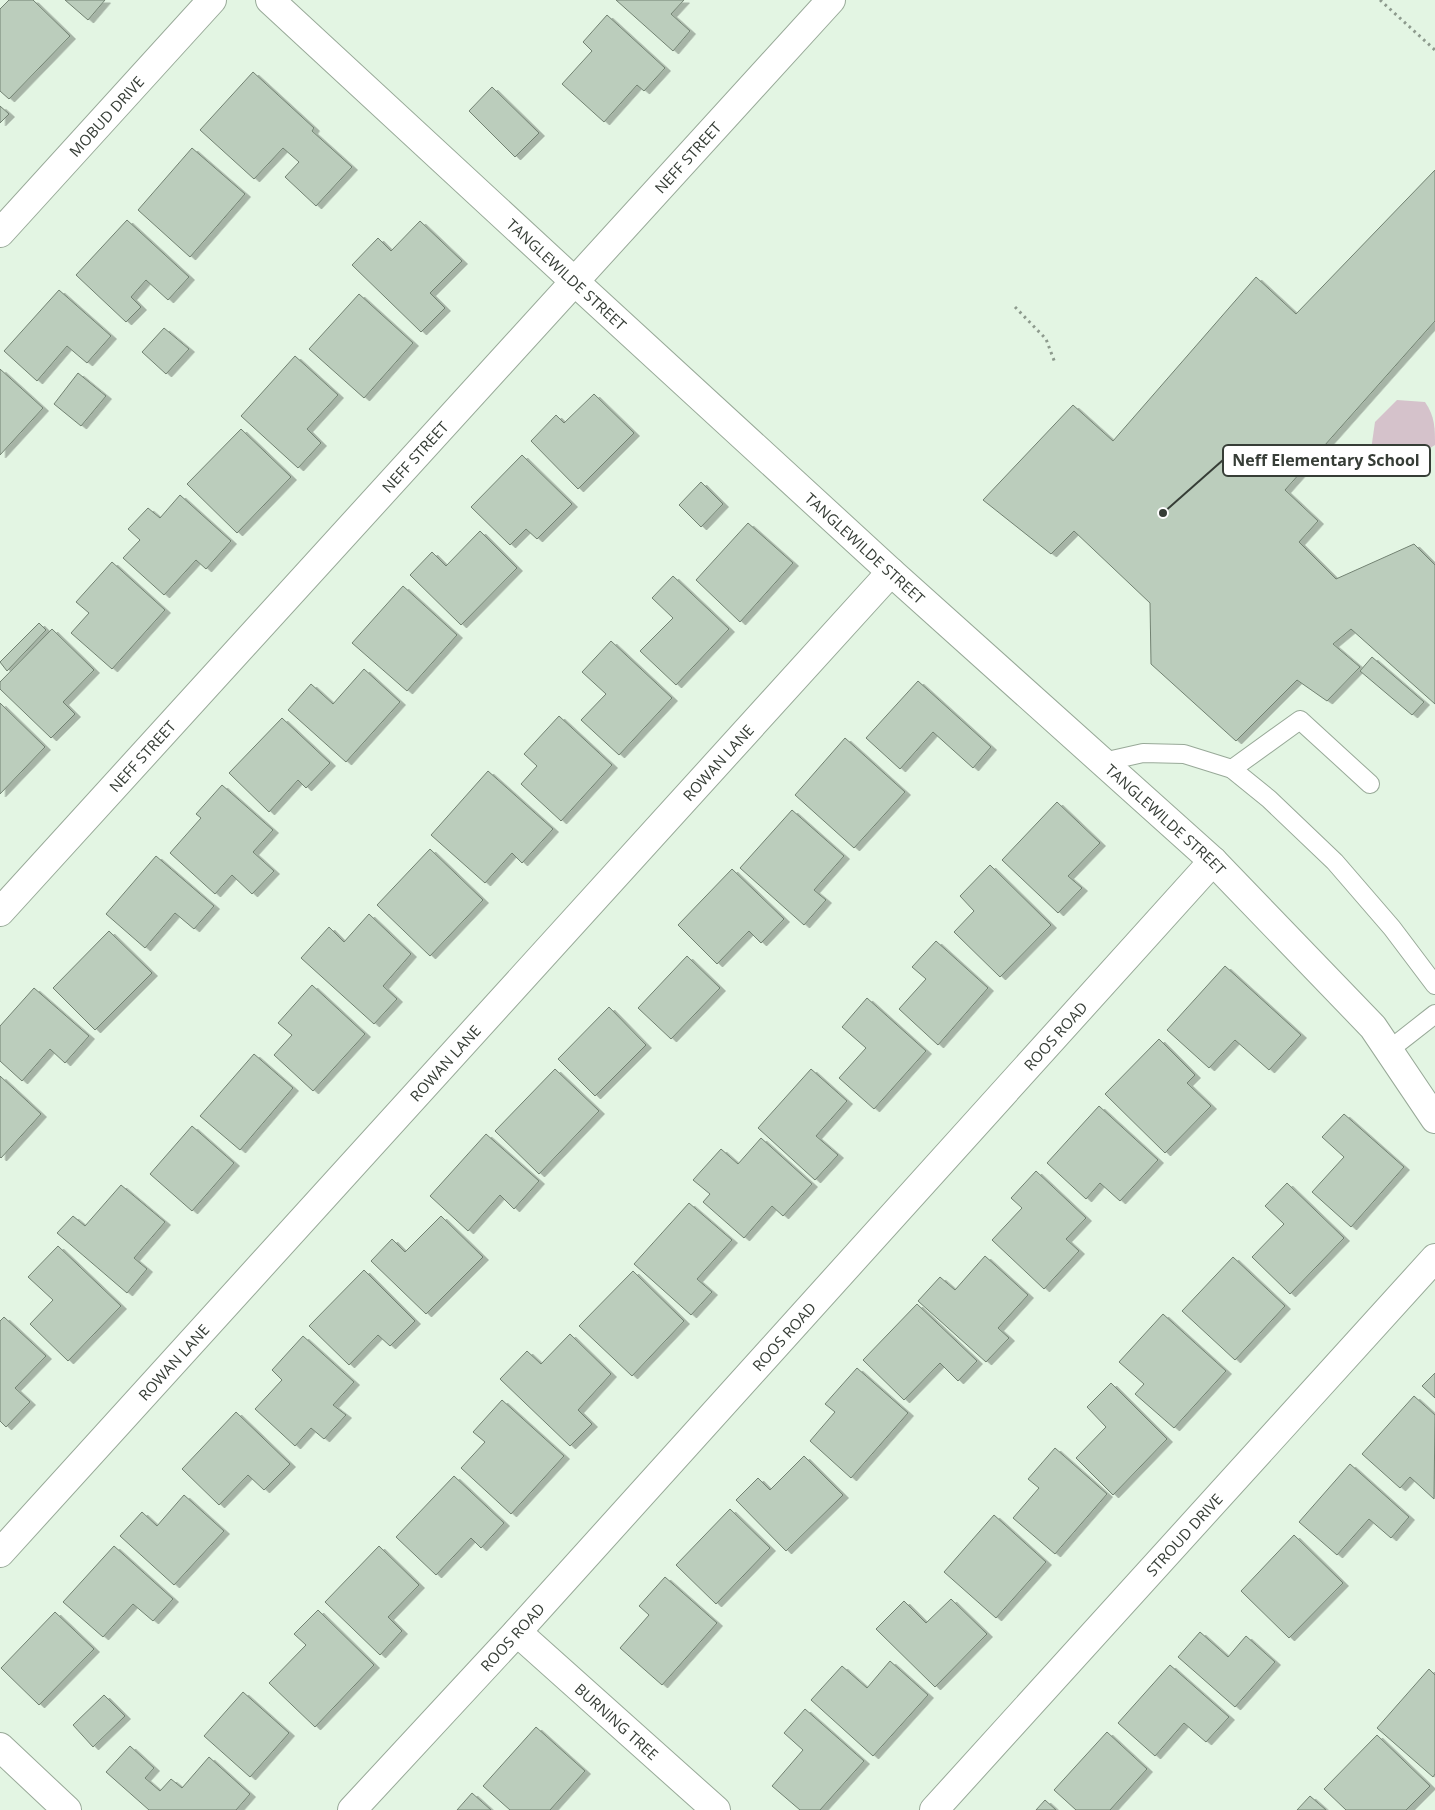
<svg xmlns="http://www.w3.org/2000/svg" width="1435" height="1810" font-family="'Open Sans',sans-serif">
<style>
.green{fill:#d5c2cb}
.building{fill:#bbcdbc;stroke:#728272;filter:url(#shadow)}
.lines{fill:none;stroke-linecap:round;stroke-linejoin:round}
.lane-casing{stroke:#98a998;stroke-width:20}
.street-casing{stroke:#98a998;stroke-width:30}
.path{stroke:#8d9a8d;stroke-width:3;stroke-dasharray:2.5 4;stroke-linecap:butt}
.lane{stroke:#fff;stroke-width:18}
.street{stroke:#fff;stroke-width:28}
.labels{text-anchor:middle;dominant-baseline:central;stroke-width:4;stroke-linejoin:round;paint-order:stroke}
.street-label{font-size:15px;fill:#363d36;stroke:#fff}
.leader{fill:none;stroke:#363d36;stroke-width:2}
.callout-dot{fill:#363d36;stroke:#fff;stroke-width:2}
.callout{fill:#fff;stroke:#363d36;stroke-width:2}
.callout-label{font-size:16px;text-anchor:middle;font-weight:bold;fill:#363d36}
</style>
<defs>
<filter id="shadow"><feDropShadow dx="5.5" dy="3" stdDeviation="0" flood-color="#0004"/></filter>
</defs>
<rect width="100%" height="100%" fill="#e3f5e3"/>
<path class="green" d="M 1397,400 L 1425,402 C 1435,416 1435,429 1435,445 L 1405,463 L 1386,458 L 1371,450 L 1375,422 Z"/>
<g class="building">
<path d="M 9,0 L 33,0 L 70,36 L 9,99 L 0,91 L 0,9 Z"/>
<path d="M 65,0 L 105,0 L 88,20 Z"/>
<path d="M 616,0 L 684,0 L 671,14 L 690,31 L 673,51 Z"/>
<path d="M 607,15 L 665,68 L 644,91 L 637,85 L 604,122 L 562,84 L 592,51 L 583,42 Z"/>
<path d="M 253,72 L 314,128 L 312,131 L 352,167 L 316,206 L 285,177 L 299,162 L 283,148 L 254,179 L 200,130 Z"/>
<path d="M 492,87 L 539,133 L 515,157 L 469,111 Z"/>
<path d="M 0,106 L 9,114 L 0,123 Z"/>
<path d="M 192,148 L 245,194 L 190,257 L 138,210 Z"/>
<path d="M 1435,170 L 1435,321 L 1285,490 L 1318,521 L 1299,542 L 1336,579 L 1414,544 L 1435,565 L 1435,704 L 1351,629 L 1333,644 L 1360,667 L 1327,701 L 1297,680 L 1236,741 L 1151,664 L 1150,603 L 1074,531 L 1051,554 L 983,500 L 1073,405 L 1113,441 L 1256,277 L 1296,314 Z"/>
<path d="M 127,220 L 189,277 L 168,300 L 146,280 L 131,297 L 141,307 L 126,322 L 76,275 Z"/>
<path d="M 420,221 L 462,261 L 430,293 L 445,308 L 421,332 L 352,265 L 378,238 L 391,251 Z"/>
<path d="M 59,290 L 111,336 L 87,363 L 67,346 L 37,381 L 4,351 Z"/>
<path d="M 359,294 L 413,343 L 364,398 L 309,349 Z"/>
<path d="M 164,328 L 189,349 L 166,374 L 142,352 Z"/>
<path d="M 295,356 L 338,395 L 307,429 L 321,443 L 298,468 L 241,416 Z"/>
<path d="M 0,369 L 43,408 L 0,455 Z"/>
<path d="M 78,373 L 106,396 L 81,426 L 54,404 Z"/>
<path d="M 594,394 L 634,433 L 578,489 L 531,441 L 556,415 L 564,423 Z"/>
<path d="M 241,429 L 291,477 L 237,533 L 187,484 Z"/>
<path d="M 522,455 L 572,504 L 537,539 L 526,529 L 510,545 L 471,507 Z"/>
<path d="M 701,482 L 723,504 L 701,527 L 679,505 Z"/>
<path d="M 180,495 L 231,541 L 206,569 L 196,560 L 164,595 L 123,558 L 140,540 L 128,529 L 148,508 L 160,518 Z"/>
<path d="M 748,523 L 793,563 L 740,622 L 696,580 Z"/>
<path d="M 480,531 L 517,568 L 461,625 L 410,575 L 432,552 L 446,566 Z"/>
<path d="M 112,562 L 165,610 L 112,669 L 71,633 L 89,613 L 76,602 Z"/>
<path d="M 673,576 L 729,629 L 676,685 L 640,651 L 673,618 L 652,598 Z"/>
<path d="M 403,586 L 457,635 L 407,691 L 352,643 Z"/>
<path d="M 39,623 L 46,630 L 7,671 L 0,662 Z"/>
<path d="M 52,629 L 94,670 L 63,702 L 75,714 L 51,738 L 0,689 L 0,682 Z"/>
<path d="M 611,641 L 672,698 L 619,755 L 581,720 L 606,694 L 582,672 Z"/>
<path d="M 1372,657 L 1424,702 L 1412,715 L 1360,671 Z"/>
<path d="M 364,669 L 400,702 L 346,762 L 288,710 L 311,684 L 333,704 Z"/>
<path d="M 918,681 L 991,747 L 973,768 L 933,732 L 900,769 L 866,738 Z"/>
<path d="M 0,703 L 45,747 L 0,794 Z"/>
<path d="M 559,716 L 612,765 L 561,821 L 521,784 L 537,766 L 524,754 Z"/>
<path d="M 282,718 L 330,763 L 306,788 L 298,780 L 269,812 L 229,773 Z"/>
<path d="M 845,738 L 905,792 L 854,848 L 795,795 Z"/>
<path d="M 488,771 L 553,829 L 522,863 L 512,853 L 485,883 L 431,835 Z"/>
<path d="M 222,785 L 273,830 L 253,852 L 274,871 L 252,894 L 232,875 L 215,894 L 170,853 L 201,818 L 196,814 Z"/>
<path d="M 1057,802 L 1100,843 L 1068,876 L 1082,888 L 1058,913 L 1002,860 Z"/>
<path d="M 792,810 L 844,856 L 814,890 L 826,900 L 804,925 L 740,868 Z"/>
<path d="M 430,849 L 483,900 L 430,956 L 377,905 Z"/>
<path d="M 156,856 L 214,906 L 194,929 L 175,913 L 145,948 L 106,914 Z"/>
<path d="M 990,865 L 1051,925 L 1000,977 L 954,932 L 974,911 L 960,896 Z"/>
<path d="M 732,869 L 784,919 L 761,943 L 749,931 L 717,964 L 678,925 Z"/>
<path d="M 369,914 L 411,954 L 383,986 L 397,999 L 374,1024 L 301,958 L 329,927 L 344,942 Z"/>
<path d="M 109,931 L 152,973 L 95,1030 L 53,988 Z"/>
<path d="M 936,941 L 988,988 L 938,1045 L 899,1009 L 926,979 L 912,967 Z"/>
<path d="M 687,956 L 720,988 L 671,1039 L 638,1008 Z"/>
<path d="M 1225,966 L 1301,1035 L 1269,1070 L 1235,1040 L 1209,1068 L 1167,1030 Z"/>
<path d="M 312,985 L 365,1034 L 313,1091 L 274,1055 L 292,1035 L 278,1023 Z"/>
<path d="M 34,988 L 89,1036 L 65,1063 L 50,1049 L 22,1081 L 0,1061 L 0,1026 Z"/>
<path d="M 867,998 L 926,1051 L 874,1109 L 839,1078 L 866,1048 L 842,1027 Z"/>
<path d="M 609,1007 L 646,1045 L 595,1096 L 558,1059 Z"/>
<path d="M 1159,1039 L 1195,1075 L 1187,1083 L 1211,1106 L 1165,1153 L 1105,1094 Z"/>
<path d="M 254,1054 L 293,1088 L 240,1150 L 200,1116 Z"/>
<path d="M 555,1069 L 599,1111 L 539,1174 L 495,1131 Z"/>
<path d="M 811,1069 L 847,1101 L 816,1136 L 838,1155 L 815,1180 L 758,1128 Z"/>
<path d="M 0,1076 L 41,1114 L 1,1158 L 0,1157 Z"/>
<path d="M 1099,1106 L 1158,1160 L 1120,1201 L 1100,1183 L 1086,1199 L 1047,1163 Z"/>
<path d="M 1344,1114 L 1404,1167 L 1351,1227 L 1312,1192 L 1344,1157 L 1322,1137 Z"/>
<path d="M 192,1126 L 234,1163 L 192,1211 L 150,1174 Z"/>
<path d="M 486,1134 L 539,1181 L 514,1209 L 500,1195 L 468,1231 L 430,1196 Z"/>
<path d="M 761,1138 L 812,1184 L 783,1216 L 772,1206 L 744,1238 L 703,1202 L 710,1194 L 693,1180 L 721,1149 L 738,1164 Z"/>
<path d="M 1036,1171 L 1086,1218 L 1066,1239 L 1079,1251 L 1044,1289 L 992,1240 L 1022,1208 L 1011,1198 Z"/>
<path d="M 1287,1183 L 1344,1238 L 1290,1294 L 1252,1257 L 1284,1224 L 1265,1206 Z"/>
<path d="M 121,1185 L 165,1222 L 134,1258 L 147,1269 L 127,1293 L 57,1233 L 73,1216 L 85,1226 Z"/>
<path d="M 689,1203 L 732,1240 L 697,1279 L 712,1292 L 691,1315 L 634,1264 Z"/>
<path d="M 441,1216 L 483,1257 L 426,1314 L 371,1261 L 392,1239 L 405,1252 Z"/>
<path d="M 58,1246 L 121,1306 L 68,1361 L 30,1324 L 53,1300 L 28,1277 Z"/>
<path d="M 985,1256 L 1028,1295 L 998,1328 L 1009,1338 L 986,1362 L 918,1301 L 940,1277 L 955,1290 Z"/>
<path d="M 1233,1257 L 1285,1306 L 1235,1360 L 1182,1311 Z"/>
<path d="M 364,1270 L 415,1321 L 390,1346 L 378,1335 L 349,1365 L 309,1326 Z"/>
<path d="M 633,1271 L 684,1321 L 632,1376 L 579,1326 Z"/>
<path d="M 917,1304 L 977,1361 L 958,1381 L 940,1363 L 904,1400 L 863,1360 Z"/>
<path d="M 1163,1314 L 1226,1371 L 1174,1428 L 1135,1394 L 1144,1384 L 1119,1362 Z"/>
<path d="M 4,1317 L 46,1356 L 15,1388 L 30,1402 L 6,1427 L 0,1421 L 0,1321 Z"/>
<path d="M 570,1334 L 611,1374 L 578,1410 L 592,1424 L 570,1446 L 500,1379 L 527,1351 L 541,1364 Z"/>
<path d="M 303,1336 L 354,1382 L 333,1405 L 346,1415 L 324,1439 L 311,1428 L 295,1446 L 255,1409 L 282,1380 L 272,1370 Z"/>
<path d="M 857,1368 L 908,1413 L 851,1478 L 810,1441 L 835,1412 L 825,1404 Z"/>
<path d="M 1435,1373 L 1435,1398 L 1422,1386 Z"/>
<path d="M 1111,1383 L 1167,1439 L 1113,1495 L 1076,1458 L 1106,1427 L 1087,1407 Z"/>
<path d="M 1414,1396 L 1435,1415 L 1434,1499 L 1410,1477 L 1400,1488 L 1362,1454 Z"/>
<path d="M 502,1400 L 564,1456 L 511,1514 L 461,1468 L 485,1442 L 473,1432 Z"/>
<path d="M 236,1412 L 290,1464 L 264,1490 L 248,1475 L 219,1505 L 182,1469 Z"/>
<path d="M 1055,1448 L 1107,1494 L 1055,1554 L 1013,1518 L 1039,1488 L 1028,1479 Z"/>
<path d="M 804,1456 L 843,1495 L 786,1551 L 736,1500 L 758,1478 L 770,1490 Z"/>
<path d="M 1350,1464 L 1409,1517 L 1391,1538 L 1369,1519 L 1337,1555 L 1299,1522 Z"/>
<path d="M 454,1476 L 504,1523 L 481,1548 L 471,1538 L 436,1575 L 396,1537 Z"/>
<path d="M 184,1495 L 224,1531 L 174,1585 L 120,1536 L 142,1512 L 157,1526 Z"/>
<path d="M 730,1509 L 770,1548 L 716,1604 L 676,1565 Z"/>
<path d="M 994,1515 L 1046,1562 L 996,1618 L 944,1572 Z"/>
<path d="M 1294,1535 L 1343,1583 L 1289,1638 L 1241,1591 Z"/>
<path d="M 114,1546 L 173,1599 L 153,1621 L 133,1604 L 103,1637 L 63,1602 Z"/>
<path d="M 379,1546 L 419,1585 L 388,1617 L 402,1631 L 380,1655 L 325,1602 Z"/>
<path d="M 665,1577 L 717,1623 L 662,1685 L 620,1648 L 649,1615 L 639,1606 Z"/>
<path d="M 951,1599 L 987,1634 L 935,1687 L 876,1629 L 904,1601 L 926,1623 Z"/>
<path d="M 318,1610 L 374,1665 L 315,1727 L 269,1683 L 306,1645 L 294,1634 Z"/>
<path d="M 55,1612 L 94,1649 L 39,1705 L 1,1668 Z"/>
<path d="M 1200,1632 L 1228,1657 L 1246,1636 L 1275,1662 L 1235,1707 L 1178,1657 Z"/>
<path d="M 890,1661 L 928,1695 L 873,1756 L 811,1700 L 842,1666 L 867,1688 Z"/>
<path d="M 1170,1665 L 1229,1717 L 1206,1742 L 1184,1723 L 1155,1756 L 1118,1723 Z"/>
<path d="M 1429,1669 L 1435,1675 L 1435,1774 L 1433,1777 L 1377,1728 Z"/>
<path d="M 243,1692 L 289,1733 L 250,1777 L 204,1736 Z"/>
<path d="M 104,1695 L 125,1716 L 93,1747 L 73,1725 Z"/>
<path d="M 805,1709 L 864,1761 L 820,1810 L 800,1810 L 772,1786 L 803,1750 L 784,1733 Z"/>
<path d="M 536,1727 L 585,1771 L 550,1810 L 510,1810 L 483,1786 Z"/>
<path d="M 1107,1732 L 1147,1769 L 1110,1810 L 1076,1810 L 1054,1790 Z"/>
<path d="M 1377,1735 L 1430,1786 L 1406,1810 L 1346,1810 L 1324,1789 Z"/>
<path d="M 130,1746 L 154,1768 L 145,1778 L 160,1791 L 171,1779 L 182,1788 L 209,1757 L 250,1794 L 236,1810 L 149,1810 L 106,1772 Z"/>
<path d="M 472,1793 L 491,1810 L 457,1810 Z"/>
<path d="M 1310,1796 L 1326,1810 L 1297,1810 Z"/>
<path d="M 1045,1800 L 1056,1810 L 1036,1810 Z"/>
</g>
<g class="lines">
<defs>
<g id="lane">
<path d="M 1103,762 L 1143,753 L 1184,754 L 1232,769 L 1269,799 L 1335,862 L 1392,928 L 1435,985"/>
<path d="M 1232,769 L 1300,720 L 1370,784"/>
<path d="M 1389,1050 L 1435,1014"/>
</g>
<g id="street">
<path id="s1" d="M 270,0 L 574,281 L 891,572 L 1213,861 L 1373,1027 L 1435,1119"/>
<path id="s2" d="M 0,233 L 212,0"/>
<path id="s3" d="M 0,912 L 831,0"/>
<path id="s4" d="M 0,1553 L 891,572"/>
<path id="s5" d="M 517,1632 L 716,1810"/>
<path d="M 0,1747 L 67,1810"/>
<path id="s6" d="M 352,1810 L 517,1632 L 1213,861"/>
<path id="s7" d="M 934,1810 L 1435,1258"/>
</g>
</defs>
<use href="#lane" class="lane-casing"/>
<use href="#street" class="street-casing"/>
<g class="path">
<path d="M 1380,0 L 1435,50"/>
<path d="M 1015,307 L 1046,339 L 1055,363"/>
</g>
<use href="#lane" class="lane"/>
<use href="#street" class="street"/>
</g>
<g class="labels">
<g class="street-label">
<text stroke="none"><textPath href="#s2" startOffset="158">MOBUD DRIVE</textPath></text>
<text stroke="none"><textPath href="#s3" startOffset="1021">NEFF STREET</textPath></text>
<text stroke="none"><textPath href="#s1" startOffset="404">TANGLEWILDE STREET</textPath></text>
<text stroke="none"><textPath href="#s3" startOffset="616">NEFF STREET</textPath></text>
<text stroke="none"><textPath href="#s1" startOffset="809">TANGLEWILDE STREET</textPath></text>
<text stroke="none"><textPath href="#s3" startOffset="211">NEFF STREET</textPath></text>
<text stroke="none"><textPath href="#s4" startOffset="1068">ROWAN LANE</textPath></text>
<text stroke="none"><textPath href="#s1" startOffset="1214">TANGLEWILDE STREET</textPath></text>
<text stroke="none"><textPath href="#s6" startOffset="1046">ROOS ROAD</textPath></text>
<text stroke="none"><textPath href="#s4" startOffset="662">ROWAN LANE</textPath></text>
<text stroke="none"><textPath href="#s6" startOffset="641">ROOS ROAD</textPath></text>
<text stroke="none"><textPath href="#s4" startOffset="258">ROWAN LANE</textPath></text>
<text stroke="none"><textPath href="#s7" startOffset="372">STROUD DRIVE</textPath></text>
<text stroke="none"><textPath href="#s6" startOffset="236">ROOS ROAD</textPath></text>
<text stroke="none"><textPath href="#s5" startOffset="134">BURNING TREE</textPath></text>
</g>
</g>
<path class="leader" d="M1163 513L1223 460"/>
<circle class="callout-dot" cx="1163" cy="513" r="5"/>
<rect class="callout" x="1223" y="445" width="207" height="31" rx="5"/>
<g class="callout-label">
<text x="1326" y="466">Neff Elementary School</text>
</g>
</svg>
